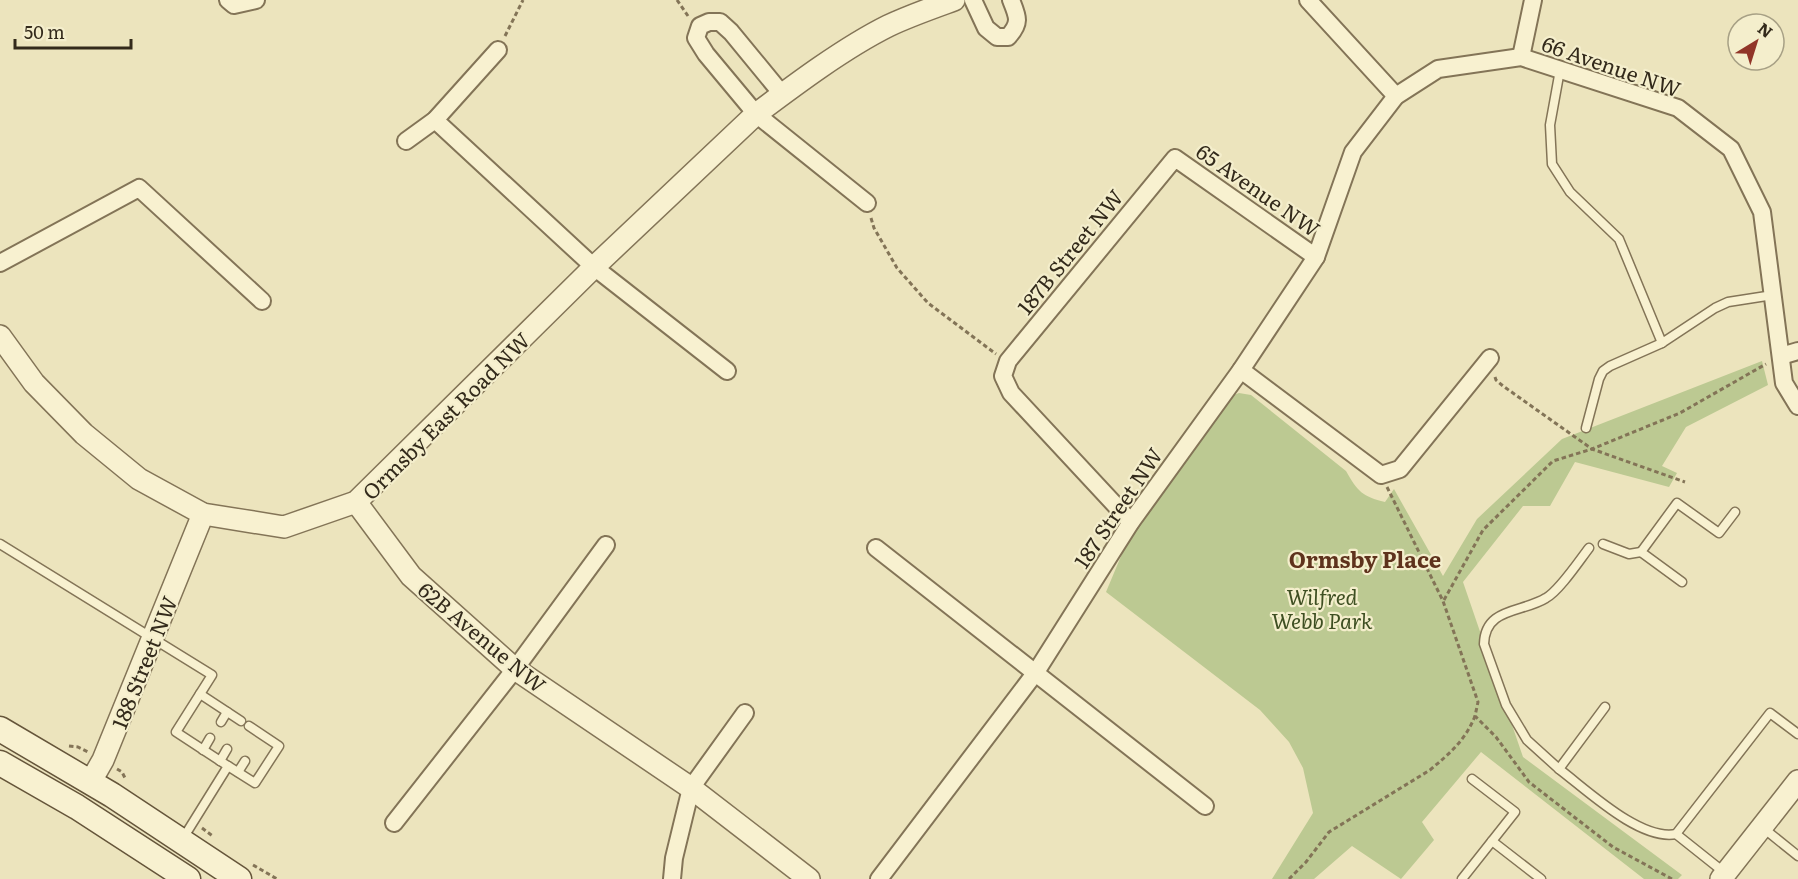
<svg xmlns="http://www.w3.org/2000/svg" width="1798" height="879" font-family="Literata,serif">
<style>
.green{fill:#bcc992}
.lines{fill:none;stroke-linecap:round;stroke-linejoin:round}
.service-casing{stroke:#837457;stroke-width:11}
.minor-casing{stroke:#837457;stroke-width:20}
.tertiary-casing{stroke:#837457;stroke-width:24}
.secondary-casing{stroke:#65553a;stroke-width:27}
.path{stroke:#837457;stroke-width:3;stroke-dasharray:4.5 3;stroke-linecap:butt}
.service{stroke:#f8f1d0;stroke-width:8}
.minor{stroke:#f8f1d0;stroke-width:16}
.tertiary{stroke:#f8f1d0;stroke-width:21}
.secondary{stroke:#f8f1d0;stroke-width:24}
.labels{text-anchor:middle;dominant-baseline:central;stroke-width:4.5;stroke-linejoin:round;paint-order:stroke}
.street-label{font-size:21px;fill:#332a1b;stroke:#f4eecc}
.park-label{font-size:21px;font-style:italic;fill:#3e4f22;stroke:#f4eecc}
.neighbourhood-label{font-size:22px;font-weight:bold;fill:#5e321c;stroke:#f4eecc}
</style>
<rect width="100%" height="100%" fill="#ece4bd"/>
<path class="green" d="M 1762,361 L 1768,385 L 1686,427 L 1662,466 L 1677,473 L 1669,487 L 1575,462 L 1550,506 L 1523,506 L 1463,582 L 1523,757 L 1682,875 L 1678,879 L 1644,879 L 1481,752 L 1422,822 L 1434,840 L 1401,879 L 1352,846 L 1314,879 L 1272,879 L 1313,813 L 1303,768 L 1289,742 L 1260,710 L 1106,592 L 1124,549 L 1160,491 L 1229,397 L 1239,393 L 1251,395 L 1346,471 C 1357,491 1363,497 1385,502 L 1394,489 L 1443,576 L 1477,519 L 1562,439 Z"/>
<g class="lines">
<defs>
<g id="service">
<path d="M 1560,70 L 1550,125 L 1552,164 L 1570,192 L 1619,239 L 1662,343 L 1715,308 L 1728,302 L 1773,295"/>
<path d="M 1586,428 L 1599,379 L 1603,371 L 1610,366 L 1662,343"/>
<path d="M 0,544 L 212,675 L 176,732 L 228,766 L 182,840"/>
<path d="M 1603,544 L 1629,554 L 1641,552"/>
<path d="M 1682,582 L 1641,552 L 1677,503 L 1719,533 L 1735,512"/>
<path d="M 200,694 L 241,721"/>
<path d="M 1605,707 L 1559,769 C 1587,790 1640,841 1676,834 L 1770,713 L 1798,734"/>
<path d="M 221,722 L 227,712"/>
<path d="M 203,750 L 210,738"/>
<path d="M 220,761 L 227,749"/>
<path d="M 228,766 L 255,783 L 279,746 L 249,726"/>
<path d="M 1559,769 L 1527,740 L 1506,705 L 1484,644 C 1485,607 1522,613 1546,598 C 1559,591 1579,561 1589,548"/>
<path d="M 238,772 L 245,761"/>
<path d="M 1762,827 L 1798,856"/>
<path d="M 1676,834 L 1725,873"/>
<path d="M 1492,841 L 1541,879"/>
<path d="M 1462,879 L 1515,812 L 1472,779"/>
</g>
<g id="minor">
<path d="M 228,0 L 234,5 L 256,0"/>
<path d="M 973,0 L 986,28 L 997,37 L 1008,37 C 1021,23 1018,17 1011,0"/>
<path d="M 1308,0 L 1396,96"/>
<path d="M 1521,57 L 1533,0"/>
<path d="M 782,94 L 731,32 L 720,22 L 709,22 L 700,26 L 696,38 L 706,54 L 756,114 L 867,203"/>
<path d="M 435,120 L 594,267 L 727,371"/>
<path d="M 406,141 L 435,120 L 498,50"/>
<path d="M 0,263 L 139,188 L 262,301"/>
<path d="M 1781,356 L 1798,351"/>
<path d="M 1241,370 L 1381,475 L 1400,469 L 1490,358"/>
<path d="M 1131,522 L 1011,393 L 1003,376 L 1008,361 L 1175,158 L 1316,257"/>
<path d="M 876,548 L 1205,806"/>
<path d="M 394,823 L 515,669 L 606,545"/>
<path d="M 672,879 L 674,858 L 691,788 L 745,713"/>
<path d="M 879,879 L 1036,672 L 1131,522 L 1241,370 L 1316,257 L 1353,152 L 1396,96 L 1438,69 L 1521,57 L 1678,108 L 1731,149 L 1762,212 L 1784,383 L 1798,406"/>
</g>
<g id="tertiary">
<path d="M 0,336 L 34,383 L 84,434 L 139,479 L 203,514 L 284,527 L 356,502 L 594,267 L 756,114 C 796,84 844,48 888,26 C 909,16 932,8 954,0"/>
<path d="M 356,502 L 411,576 L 515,669 L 691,788 L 809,879"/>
<path d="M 91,781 L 103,760 L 203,514"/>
<path d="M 1721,879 L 1798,781"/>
</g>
<g id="secondary">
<path d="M 0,729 L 112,795 L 239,879"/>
<path d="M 0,763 L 77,807 L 188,879"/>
</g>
</defs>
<use href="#service" class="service-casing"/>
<use href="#minor" class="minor-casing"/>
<use href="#tertiary" class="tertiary-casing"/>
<use href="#secondary" class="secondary-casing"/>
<g class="path">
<path d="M 677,0 L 688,16"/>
<path d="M 505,36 L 523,0"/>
<path d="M 871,218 L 874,228 L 897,268 L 928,303 L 996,354"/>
<path d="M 1495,377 L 1496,380 L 1503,386 L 1592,449 L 1685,482"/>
<path d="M 1387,487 L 1443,601 L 1478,702 L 1475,716 L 1496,737 L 1529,782 L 1613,847 L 1672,879"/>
<path d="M 1444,600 L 1483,530 L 1553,461 L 1592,449 L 1680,413 L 1766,364"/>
<path d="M 69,746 L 78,747 L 88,752"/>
<path d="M 117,769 L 122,772 L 126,780"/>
<path d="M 202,828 L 214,837"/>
<path d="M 253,865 L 277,879"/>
<path d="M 1289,879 L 1306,862 L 1329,832 L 1430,770 C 1450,753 1465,741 1475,716"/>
</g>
<use href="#service" class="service"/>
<use href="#minor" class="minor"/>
<use href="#tertiary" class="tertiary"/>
<use href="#secondary" class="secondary"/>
</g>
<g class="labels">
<g class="street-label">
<text transform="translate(1612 65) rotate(19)">66 Avenue NW</text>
<text transform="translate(1259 189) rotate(35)">65 Avenue NW</text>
<text transform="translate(1069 251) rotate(-51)">187B Street NW</text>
<text transform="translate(445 415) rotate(-45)">Ormsby East Road NW</text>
<text transform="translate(1117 507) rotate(-56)">187 Street NW</text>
<text transform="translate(483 636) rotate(40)">62B Avenue NW</text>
<text transform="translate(143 662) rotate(-68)">188 Street NW</text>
</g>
<g class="park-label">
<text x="1322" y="595">Wilfred<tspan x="1322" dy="24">Webb Park</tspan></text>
</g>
<g class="neighbourhood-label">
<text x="1365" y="558">Ormsby Place</text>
</g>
</g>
<g transform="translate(1756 42) rotate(38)"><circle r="28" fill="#f4eecc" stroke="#a7a085" stroke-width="1.5"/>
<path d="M0-4.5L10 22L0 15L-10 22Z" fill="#913528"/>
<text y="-9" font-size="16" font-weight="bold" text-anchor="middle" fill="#332a1b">N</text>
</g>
<path d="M15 39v9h116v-9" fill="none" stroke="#332a1b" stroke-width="3"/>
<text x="24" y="39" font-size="18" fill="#332a1b" stroke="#f4eecc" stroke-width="4.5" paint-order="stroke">50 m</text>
</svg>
